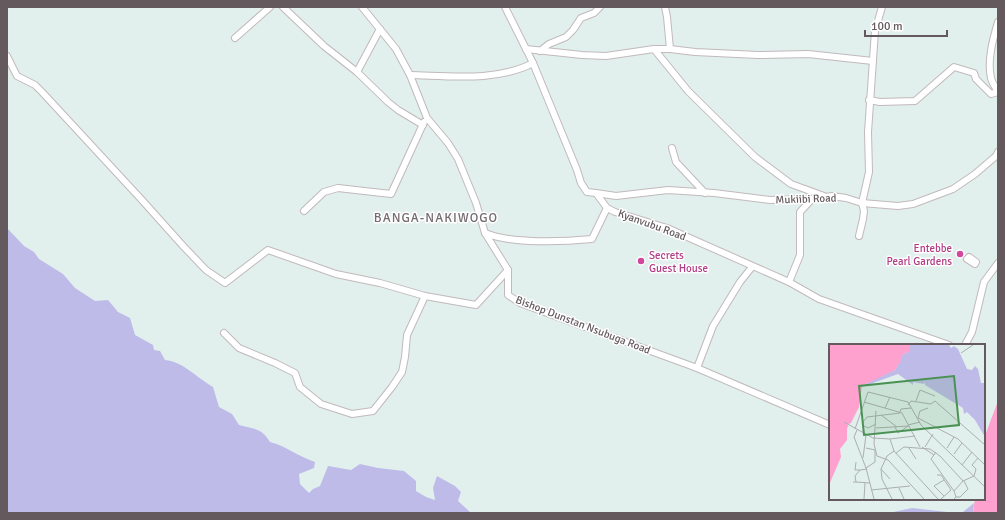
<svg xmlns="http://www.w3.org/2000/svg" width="1005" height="520" font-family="Signika,sans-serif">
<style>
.green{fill:#bebbe9}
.water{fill:#ffa1cf}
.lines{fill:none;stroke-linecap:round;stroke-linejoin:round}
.minor-casing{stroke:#c2b9bc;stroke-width:8}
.minor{stroke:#fff;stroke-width:6}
.hotel-dot{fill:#d1479c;stroke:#fff;stroke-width:1.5}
.labels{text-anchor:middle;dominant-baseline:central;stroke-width:3;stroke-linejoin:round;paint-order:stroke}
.street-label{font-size:11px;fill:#645a5e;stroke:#fff}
.hotel-label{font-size:11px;fill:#b23c85;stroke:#fff;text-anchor:end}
.quarter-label{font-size:13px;letter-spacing:1px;fill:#766b70;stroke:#fff}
.inset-river{fill:none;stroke:#ffa1cf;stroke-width:2}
.inset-road{fill:none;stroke:#abafb0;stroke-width:1}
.view{fill:#4a9253;fill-opacity:0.15;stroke:#4a9253;stroke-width:2}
.inset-edge{fill:none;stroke:#645a5e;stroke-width:2}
</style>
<rect width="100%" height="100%" fill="#e1efed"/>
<g class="green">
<path d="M 7,228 L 24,246 L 34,252 L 39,259 L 63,274 L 75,288 L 95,301 L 108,300 L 118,312 L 130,318 L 135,335 L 153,345 L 154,350 L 160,351 L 165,360 C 184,362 197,378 213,387 L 219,407 L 232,414 L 239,425 C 254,429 262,428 270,442 C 286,446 299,457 315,462 L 314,468 L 299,474 L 300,484 L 309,493 L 313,489 L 320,486 L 328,466 L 351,470 L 360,464 L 378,468 L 404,471 L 416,481 L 416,491 L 426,497 L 435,500 L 433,488 L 437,476 L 455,486 L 461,492 L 458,501 L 470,512 L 470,513 L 7,513 Z"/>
<path d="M 974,503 L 973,513 L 889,513 L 912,508 L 956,513 L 963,512 Z"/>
</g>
<path class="water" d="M 998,401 L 998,513 L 973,513 L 975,499 L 984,499 L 984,438 Z"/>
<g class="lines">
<defs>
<g id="minor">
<path d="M 283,7 L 324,46 L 357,72 L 388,102 L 398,110 L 423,125"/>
<path d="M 362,7 L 396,49 L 410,75 L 427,118 L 448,143 L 458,159 L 476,203 L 485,233 L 508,270 L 508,295 L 520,303 L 697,368 L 830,425"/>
<path d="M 505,7 L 533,63 L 577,170 L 581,183 L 587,192 L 596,193 L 607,208 L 615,212 L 667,228 L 789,282 L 819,299 L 949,345"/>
<path d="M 665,7 L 667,17 L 670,49"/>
<path d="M 998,22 C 993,39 987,60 991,78 C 992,83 996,88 998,92"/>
<path d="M 235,38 L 270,7"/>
<path d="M 526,49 L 582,55 L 606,56 L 654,49 L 670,49 L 695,52 L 758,55 L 808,54 L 873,61"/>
<path d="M 654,49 L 688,91 L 755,157 L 791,184 L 824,196"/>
<path d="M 540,51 L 549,44 L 566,37 L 573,30 L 581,18 L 594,13 L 600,7"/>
<path d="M 7,56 L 17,76 L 35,85 L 42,92 L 141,199 L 184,247 L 206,270 L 225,283 L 268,250 L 336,274 L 380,283 L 425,296 L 476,305 L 508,270"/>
<path d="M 357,72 L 380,29"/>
<path d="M 410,75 C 450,76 497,82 533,63"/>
<path d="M 869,100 L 880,102 L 915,101 L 954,67 L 974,73 L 976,79 L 991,94 L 998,92"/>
<path d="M 672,148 L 676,162 L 705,193"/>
<path d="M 596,193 L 616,196 L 668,190 L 714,193 L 770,200 L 812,199 L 832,196 L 846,198 L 862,203 L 898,206 L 913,204 L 953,189 L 975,174 L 996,156 L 998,152"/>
<path d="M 304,211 L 324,192 L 338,188 L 391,194 L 424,122"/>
<path d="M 485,233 C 512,244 562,242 592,239 L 607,208"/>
<path d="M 859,236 L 863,219 L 864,211 L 862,203 L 869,172 L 868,132 L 875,31 L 882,7"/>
<path d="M 969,257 L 976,262 L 975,264 L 967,259 Z"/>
<path d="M 789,282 L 800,255 L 800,212 L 812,199"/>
<path d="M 224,333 L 239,348 L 275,363 L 295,373 L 300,387 L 321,404 L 352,414 L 373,411 L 392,387 L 402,372 L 405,357 L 407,335 L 425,296"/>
<path d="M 965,345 L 972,332 L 984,282 L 998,263"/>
<path d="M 697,368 L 713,326 L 740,282 L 752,267"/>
</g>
</defs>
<use href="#minor" class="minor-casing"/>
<use href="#minor" class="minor"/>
</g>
<g class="hotel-dot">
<circle cx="960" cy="254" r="4"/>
<circle cx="641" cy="261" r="4"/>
</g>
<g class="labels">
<g class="street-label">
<text transform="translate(806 199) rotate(-2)">Mukiibi Road</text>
<text transform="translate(652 225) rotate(20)">Kyanvubu Road</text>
<text transform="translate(583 325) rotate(21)">Bishop Dunstan Nsubuga Road</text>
</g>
<g class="hotel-label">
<text x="952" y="248">Entebbe<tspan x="952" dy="13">Pearl Gardens</tspan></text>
<text x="649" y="255" text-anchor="start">Secrets<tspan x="649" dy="13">Guest House</tspan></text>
</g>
<g class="quarter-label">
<text x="436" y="218">BANGA-NAKIWOGO</text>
</g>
</g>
<g transform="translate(829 344)">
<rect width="156" height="156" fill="#e1efed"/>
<path d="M 80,1 L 120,1 L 122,4 L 125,2 L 129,5 L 138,25 L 143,26 L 146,22 L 149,25 L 152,39 L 156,39 L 156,93 L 146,76 L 138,68 L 135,70 L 134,64 L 96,41 L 96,38 L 95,40 L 84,38 L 84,41 L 69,30 L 33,43 L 48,33 L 66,26 L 74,10 L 79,8 Z" fill="#bebbe9"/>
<path d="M 0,1 L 80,1 L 80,8 L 74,10 L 71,17 L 73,19 L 70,19 L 66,26 L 33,42 L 30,63 L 22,79 L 18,81 L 18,96 L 11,105 L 12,113 L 0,141 Z" fill="#ffa1cf"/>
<path class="inset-river" d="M 0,63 L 15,77M 0,86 L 14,78M 0,91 L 19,82"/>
<path class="inset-road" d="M 132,9 L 144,1M 87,57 L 91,46 L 106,52M 35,58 L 73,69 L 91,103M 79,61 L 82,57 L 102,60 L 106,57 L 156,101M 56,64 L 61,53M 47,67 L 45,100 L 48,112 L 59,116 L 95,155M 71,68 L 72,65 L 82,64M 52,71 L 68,83M 89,74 L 129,95 L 156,121M 89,74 L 91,67 L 99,64M 15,78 L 44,94 L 61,95 L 65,107 L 109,155M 79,81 L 91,78M 35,82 L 39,84 L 47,80M 66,83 L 69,89 L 79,82M 47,84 L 80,82M 26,85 L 39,48 L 79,58 L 92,81 L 156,143M 28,86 L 25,93 L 37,124 L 45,155M 35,91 L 34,78 L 38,73 L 71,69M 61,95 L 86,92M 93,103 L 105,111M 96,103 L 104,90M 37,104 L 46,106 L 46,118 L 37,124M 80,104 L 87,115M 118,104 L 125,93M 107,108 L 102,115 L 125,147 L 127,153 L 125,155M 67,109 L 75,103 L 101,105 L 111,112 L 134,137M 125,110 L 133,99M 34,114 L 37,91M 27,118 L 26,126 L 31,126M 133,121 L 143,108M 52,125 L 61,135M 108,131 L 112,131 L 122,146 L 112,155M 115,136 L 105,142 L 115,152M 24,138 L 27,138 L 26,132 L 31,126 L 38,125M 27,138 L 41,139M 70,144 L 75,155M 42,146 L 81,142M 125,147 L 134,137 L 145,132 L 147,125 L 143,121 L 149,114M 127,153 L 131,153 L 139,145 L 135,137M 35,155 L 36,139M 63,155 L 53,135 L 52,125 L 58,112 L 65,107"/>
<path class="view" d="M 125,32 L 130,81 L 35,91 L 30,42 Z"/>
<rect width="156" height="156" class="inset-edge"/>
</g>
<rect width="1005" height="520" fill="none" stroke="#645a5e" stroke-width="16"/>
<path d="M865 30v6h82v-6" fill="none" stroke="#645a5e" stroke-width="2"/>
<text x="871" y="30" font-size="12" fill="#645a5e" stroke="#ffffff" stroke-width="3" paint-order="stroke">100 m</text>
</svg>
